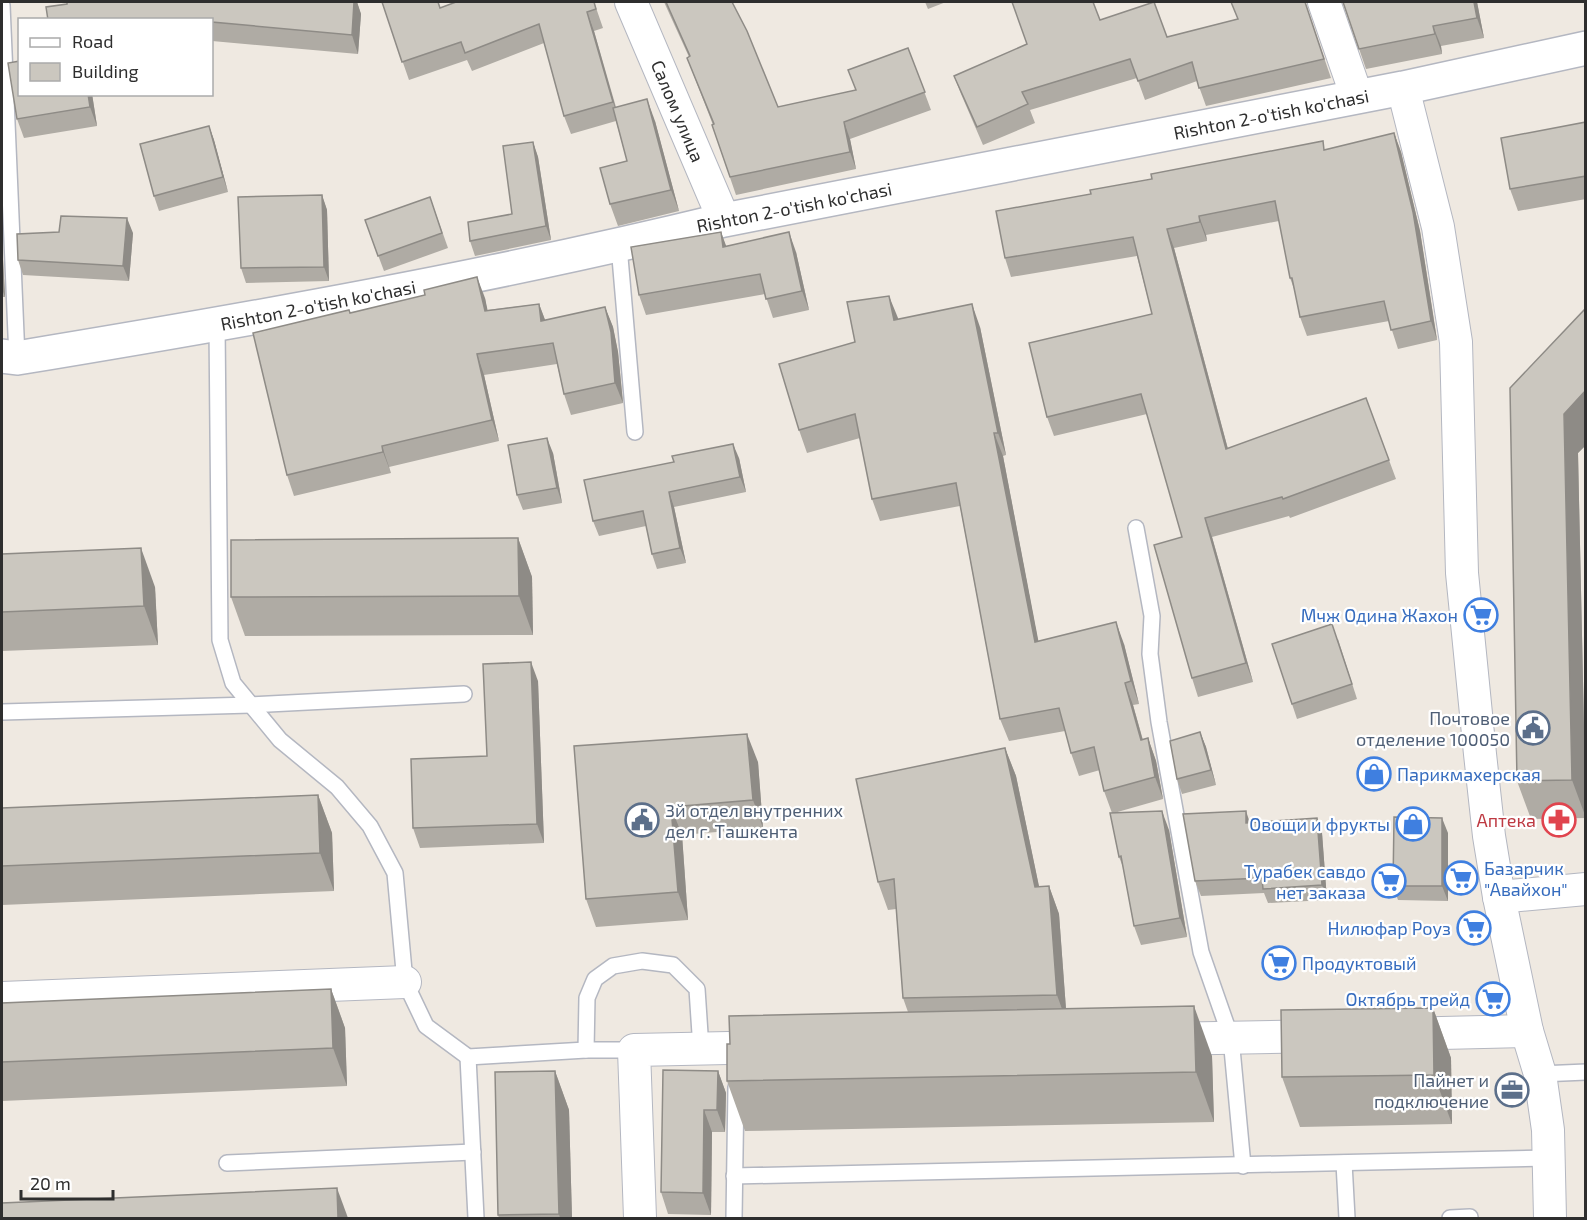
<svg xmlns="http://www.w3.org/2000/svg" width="1587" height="1220" font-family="'Exo 2',sans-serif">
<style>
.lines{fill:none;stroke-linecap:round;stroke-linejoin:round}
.lane-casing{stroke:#b4b7c1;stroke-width:18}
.street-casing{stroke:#b4b7c1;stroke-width:34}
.secondary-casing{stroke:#b4b7c1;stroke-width:36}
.lane{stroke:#fff;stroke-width:15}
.street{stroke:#fff;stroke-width:32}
.secondary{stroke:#fff;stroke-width:33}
.wall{fill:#afaba4}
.shaded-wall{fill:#8e8b86}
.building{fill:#cbc7bf;stroke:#8e8b86;stroke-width:1.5}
.labels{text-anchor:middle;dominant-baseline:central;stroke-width:4.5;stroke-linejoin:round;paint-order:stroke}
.street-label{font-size:18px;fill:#2e2e2e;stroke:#fff}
.shop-label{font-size:18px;fill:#366cbe;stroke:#fff;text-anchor:end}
.service-label{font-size:18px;fill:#4e5e75;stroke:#fff;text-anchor:end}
.health-label{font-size:18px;fill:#be3a42;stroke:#fff;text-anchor:end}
</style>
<rect width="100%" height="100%" fill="#efe9e1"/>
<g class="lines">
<defs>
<g id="lane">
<path d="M 2,5 L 17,358"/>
<path d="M 619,246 L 635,432"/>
<path d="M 217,325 L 220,640 L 233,683 L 280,740 L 337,787 L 370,826 L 395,873 L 405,982 L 426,1026 L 468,1057 L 586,1050 L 634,1050"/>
<path d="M 1136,528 L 1152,616 L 1150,654 L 1159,722 L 1201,952 L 1231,1038 L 1243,1166"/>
<path d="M 2,712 L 251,705 L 464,694"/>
<path d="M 586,1050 L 587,998 L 595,979 L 613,966 L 642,961 L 673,965 L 697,989 L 701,1049"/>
<path d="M 468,1057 L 476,1218"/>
<path d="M 1540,1074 L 1586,1072"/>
<path d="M 227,1163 L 473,1152"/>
<path d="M 1344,1163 L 1347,1218"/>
<path d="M 734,1176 L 1549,1158"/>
<path d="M 734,1218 L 736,1087"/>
<path d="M 1450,1218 L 1470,1217"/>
</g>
<g id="street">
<path d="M 631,2 L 724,220"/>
<path d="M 1324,2 L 1357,97"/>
<path d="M 1403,88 L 1438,227 L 1456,342 L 1462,573 L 1480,754 L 1489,836 L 1499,897 L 1527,1031 L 1540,1074 L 1548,1130 L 1550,1218"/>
<path d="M 1499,897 L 1586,889"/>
<path d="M 2,998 L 405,982"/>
<path d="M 1399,1034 L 1527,1031"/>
<path d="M 1162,1039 L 1323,1036"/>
<path d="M 640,1218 L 634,1050 L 771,1047"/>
</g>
<path id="secondary" d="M 2,356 L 17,358 C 254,319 491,277 724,220 L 1403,88 L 1586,48"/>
</defs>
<use href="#lane" class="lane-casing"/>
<use href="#street" class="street-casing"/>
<use href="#secondary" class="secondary-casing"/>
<use href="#lane" class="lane"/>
<use href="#street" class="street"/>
<use href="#secondary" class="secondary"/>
</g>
<g class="wall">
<path d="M 67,2 L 357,2 L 361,14 L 358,54 L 212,41 L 212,20 L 48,20 L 67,4 Z"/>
<path d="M 382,2 L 438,2 L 440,8 L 594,2 L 603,28 L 594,31 L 616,107 L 655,121 L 679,211 L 618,226 L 610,204 L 627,161 L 616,121 L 571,134 L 564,116 L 544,43 L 472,71 L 467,60 L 409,80 Z"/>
<path d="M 664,2 L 732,2 L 778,107 L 856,90 L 908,48 L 931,110 L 850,139 L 856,169 L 736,195 L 712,125 L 713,125 L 687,58 L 689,57 Z"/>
<path d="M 925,2 L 946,2 L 928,9 Z"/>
<path d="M 1305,2 L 1331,78 L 1206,106 L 1197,81 L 1145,100 L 1137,78 L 1030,110 L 1035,123 L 983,145 L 961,94 L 954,76 L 1100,20 L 1167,37 Z"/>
<path d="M 1343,2 L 1477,2 L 1484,38 L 1441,46 L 1442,54 L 1366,69 Z"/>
<path d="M 20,94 L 92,94 L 97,126 L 24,138 L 17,119 Z"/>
<path d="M 1586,122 L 1586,199 L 1518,211 L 1510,189 Z"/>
<path d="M 209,126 L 214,140 L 228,192 L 159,211 L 154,196 Z"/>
<path d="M 1394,133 L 1401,152 L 1420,231 L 1437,340 L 1398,349 L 1389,321 L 1307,336 L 1300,317 L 1296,294 L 1290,278 L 1279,221 L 1206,235 L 1207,241 L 1174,248 L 1228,449 L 1366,398 L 1396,479 L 1290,518 L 1289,516 L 1212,537 L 1253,682 L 1198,697 L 1192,678 L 1182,537 L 1147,414 L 1054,436 L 1047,417 L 1152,314 L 1137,256 L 1011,277 L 1005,258 L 1091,194 L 1326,150 Z"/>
<path d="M 533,142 L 538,157 L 551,240 L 475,256 L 470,241 L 512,214 Z"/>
<path d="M 322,195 L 327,210 L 329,281 L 246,283 L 241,268 Z"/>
<path d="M 430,197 L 448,248 L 384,271 L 365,220 Z"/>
<path d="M 59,232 L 133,233 L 129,281 L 23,275 L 18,260 Z"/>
<path d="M 721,232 L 726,247 L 796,252 L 809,310 L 773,318 L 765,294 L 646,315 L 639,295 Z"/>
<path d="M 2,238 L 2,240 L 5,297 L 2,297 Z"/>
<path d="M 485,298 L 487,310 L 539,304 L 545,320 L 605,307 L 613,327 L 618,352 L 623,403 L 571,415 L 564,394 L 557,364 L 484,375 L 499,441 L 389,467 L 391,473 L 294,496 L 287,475 L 350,313 Z"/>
<path d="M 1586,308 L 1586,445 L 1578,453 L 1586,818 L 1531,819 L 1517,781 Z"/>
<path d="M 898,319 L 980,327 L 1006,455 L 1003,456 L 1038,641 L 1124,644 L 1139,704 L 1133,705 L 1143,740 L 1148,738 L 1156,761 L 1163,799 L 1114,813 L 1169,830 L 1187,937 L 1141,945 L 1134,926 L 1123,867 L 1119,857 L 1112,813 L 1104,791 L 1100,770 L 1079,776 L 1071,753 L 1065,731 L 1009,741 L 1000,719 L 960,506 L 880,521 L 872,499 L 860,438 L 807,453 L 799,430 L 855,342 Z"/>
<path d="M 553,453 L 562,503 L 523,510 L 517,495 Z"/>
<path d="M 739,458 L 746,492 L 674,507 L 686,563 L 657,569 L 652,554 L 646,526 L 599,536 L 593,521 Z"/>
<path d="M 518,538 L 532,577 L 533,635 L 245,636 L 231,597 Z"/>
<path d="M 2,554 L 155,587 L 158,645 L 2,651 Z"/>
<path d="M 1338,639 L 1357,699 L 1297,719 L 1292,704 Z"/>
<path d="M 538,681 L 544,843 L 420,848 L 413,828 L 487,756 Z"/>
<path d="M 1200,732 L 1206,747 L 1216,785 L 1182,794 L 1177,779 Z"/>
<path d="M 574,746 L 758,762 L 763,828 L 682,835 L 688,920 L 596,927 L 586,899 Z"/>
<path d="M 1005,748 L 1016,776 L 1039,887 L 1049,886 L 1059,914 L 1066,1009 L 1212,1056 L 1214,1122 L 745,1131 L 727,1081 L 730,1044 L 908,1012 L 903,998 L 896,909 L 888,910 L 878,882 Z"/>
<path d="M 318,795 L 332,833 L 334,891 L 2,905 L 2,808 Z"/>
<path d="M 1317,818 L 1322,833 L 1327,900 L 1268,903 L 1264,893 L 1201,896 L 1195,881 L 1250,823 Z"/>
<path d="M 1448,833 L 1448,901 L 1398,900 L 1393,886 Z"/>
<path d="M 331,989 L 345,1028 L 347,1086 L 2,1101 L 2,1003 Z"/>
<path d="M 1433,1008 L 1451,1058 L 1452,1124 L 1300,1127 L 1282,1077 Z"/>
<path d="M 555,1071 L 569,1110 L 572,1218 L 499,1218 L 498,1215 Z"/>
<path d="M 718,1071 L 726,1093 L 725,1132 L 712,1132 L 711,1215 L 668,1214 L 661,1192 Z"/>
</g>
<g class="shaded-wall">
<path d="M 354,2 L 357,2 L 361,14 L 358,54 L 352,35 Z"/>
<path d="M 1474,2 L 1477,2 L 1484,38 L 1477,18 Z"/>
<path d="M 587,12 L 594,31 L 619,120 L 613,102 Z"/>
<path d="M 1433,26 L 1441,46 L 1442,54 L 1435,34 Z"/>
<path d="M 88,94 L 92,94 L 97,126 L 90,107 Z"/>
<path d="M 647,99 L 655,121 L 679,211 L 671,190 Z"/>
<path d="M 844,122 L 850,139 L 856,169 L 850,152 Z"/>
<path d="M 209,126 L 214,140 L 228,192 L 223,177 Z"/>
<path d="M 1394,133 L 1401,152 L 1420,231 L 1437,340 L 1431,321 Z"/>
<path d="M 533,142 L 538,157 L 551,240 L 546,226 Z"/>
<path d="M 322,195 L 327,210 L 329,281 L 324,267 Z"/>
<path d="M 1199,216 L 1206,235 L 1207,241 L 1200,222 Z"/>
<path d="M 127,218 L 133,233 L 129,281 L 123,266 Z"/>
<path d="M 1167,229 L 1174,248 L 1233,468 L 1226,449 Z"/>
<path d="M 721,232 L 728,251 L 723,247 Z"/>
<path d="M 789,232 L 796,252 L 809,310 L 802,291 Z"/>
<path d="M 2,238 L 2,240 L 5,297 L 2,289 Z"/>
<path d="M 477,277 L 485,298 L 492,331 L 485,311 Z"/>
<path d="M 889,296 L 898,318 L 902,342 L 894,320 Z"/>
<path d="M 539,304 L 547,325 L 541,321 Z"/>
<path d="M 972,304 L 980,327 L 1006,455 L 998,433 Z"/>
<path d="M 605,307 L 613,327 L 618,352 L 623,403 L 615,383 Z"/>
<path d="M 477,354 L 484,375 L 499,441 L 492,420 Z"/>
<path d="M 1586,390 L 1586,445 L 1578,453 L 1586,818 L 1572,780 L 1564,414 Z"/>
<path d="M 994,433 L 1003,456 L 1043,665 L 1035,642 Z"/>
<path d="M 547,438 L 553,453 L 562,503 L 557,488 Z"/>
<path d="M 733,444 L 739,458 L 746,492 L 740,477 Z"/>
<path d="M 382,446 L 391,473 L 383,452 Z"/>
<path d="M 669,492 L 674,507 L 686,563 L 680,548 Z"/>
<path d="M 1205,518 L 1212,537 L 1253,682 L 1246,663 Z"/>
<path d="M 518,538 L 532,577 L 533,635 L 519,596 Z"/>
<path d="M 141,548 L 155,587 L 158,645 L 144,606 Z"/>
<path d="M 1116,622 L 1124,644 L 1139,704 L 1131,681 Z"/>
<path d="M 531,662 L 538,681 L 544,843 L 537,824 Z"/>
<path d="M 1125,683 L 1133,705 L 1149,763 L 1141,740 Z"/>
<path d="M 1200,732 L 1206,747 L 1216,785 L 1211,770 Z"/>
<path d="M 747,734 L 758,762 L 763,828 L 753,800 Z"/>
<path d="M 1148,738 L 1156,761 L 1163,799 L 1155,777 Z"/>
<path d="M 1005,748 L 1016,776 L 1045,915 L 1035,887 Z"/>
<path d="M 318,795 L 332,833 L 334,891 L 320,853 Z"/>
<path d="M 671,807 L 682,835 L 688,920 L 678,892 Z"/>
<path d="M 1162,811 L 1169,830 L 1187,937 L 1180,918 Z"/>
<path d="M 1246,811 L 1251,826 L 1246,823 Z"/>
<path d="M 1317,818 L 1322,833 L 1327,900 L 1322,885 Z"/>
<path d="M 1442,818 L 1448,833 L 1448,901 L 1442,886 Z"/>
<path d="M 1049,886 L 1059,914 L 1067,1023 L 1057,995 Z"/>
<path d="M 331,989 L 345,1028 L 347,1086 L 333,1048 Z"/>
<path d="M 1194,1006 L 1212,1056 L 1214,1122 L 1196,1072 Z"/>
<path d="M 1433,1008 L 1451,1058 L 1452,1124 L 1434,1075 Z"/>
<path d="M 555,1071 L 569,1110 L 572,1218 L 560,1218 L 559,1214 Z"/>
<path d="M 718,1071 L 726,1093 L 725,1132 L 717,1110 Z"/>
<path d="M 704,1110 L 712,1132 L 711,1215 L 703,1193 Z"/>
<path d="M 337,1188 L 348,1218 L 338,1218 Z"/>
</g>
<g class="building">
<path d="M 67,2 L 354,2 L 352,35 L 212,22 L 212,20 L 167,19 L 167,20 L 48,20 L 46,7 L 67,4 Z"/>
<path d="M 382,2 L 438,2 L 440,8 L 456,2 L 594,2 L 596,9 L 587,12 L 613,102 L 564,116 L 539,24 L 465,53 L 461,42 L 402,62 Z"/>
<path d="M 666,2 L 732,2 L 747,31 L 778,107 L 856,90 L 848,70 L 908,48 L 925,92 L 844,122 L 850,152 L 730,177 L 712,125 L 714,124 L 687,58 L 690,56 Z"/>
<path d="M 1012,2 L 1093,2 L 1100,20 L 1154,2 L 1167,37 L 1238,19 L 1231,2 L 1305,2 L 1324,59 L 1199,88 L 1192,62 L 1138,81 L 1130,59 L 1022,92 L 1028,104 L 977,127 L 954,76 L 1027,44 Z"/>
<path d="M 1343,2 L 1474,2 L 1477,18 L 1433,26 L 1435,34 L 1359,49 Z"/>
<path d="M 20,61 L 20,94 L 88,94 L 90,107 L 17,119 L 8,63 Z"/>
<path d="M 647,99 L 671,190 L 610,204 L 600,168 L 627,161 L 613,108 Z"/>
<path d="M 1586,122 L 1586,176 L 1510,189 L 1501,138 Z"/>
<path d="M 209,126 L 223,177 L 154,196 L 140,144 Z"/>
<path d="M 1394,133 L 1413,212 L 1431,321 L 1391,330 L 1384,301 L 1300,317 L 1292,278 L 1290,278 L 1275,201 L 1199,216 L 1200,222 L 1167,229 L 1226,449 L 1366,398 L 1389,460 L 1283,499 L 1282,497 L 1205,518 L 1246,663 L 1192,678 L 1154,545 L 1182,537 L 1141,394 L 1047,417 L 1029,343 L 1152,314 L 1133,237 L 1005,258 L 996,211 L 1091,194 L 1090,190 L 1152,179 L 1151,174 L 1323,141 L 1324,150 Z"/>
<path d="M 533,142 L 546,226 L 470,241 L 468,222 L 512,214 L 503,146 Z"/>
<path d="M 322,195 L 324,267 L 241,268 L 238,197 Z"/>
<path d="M 430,197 L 442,233 L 378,256 L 365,220 Z"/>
<path d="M 61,216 L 127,218 L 123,266 L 18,260 L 17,234 L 59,232 Z"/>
<path d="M 721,232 L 723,247 L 789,232 L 802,291 L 766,299 L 760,274 L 639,295 L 631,247 Z"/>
<path d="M 477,277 L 485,311 L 539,304 L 541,321 L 605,307 L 611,332 L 615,383 L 564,394 L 553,343 L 477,354 L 492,420 L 382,446 L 383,452 L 287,475 L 253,333 L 349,310 L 350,313 L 425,295 L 424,290 Z"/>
<path d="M 889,296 L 894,320 L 972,304 L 998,433 L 994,433 L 1035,642 L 1116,622 L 1131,681 L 1125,683 L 1141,740 L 1148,738 L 1155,777 L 1104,791 L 1094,747 L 1071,753 L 1059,708 L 1000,719 L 956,483 L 872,499 L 855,414 L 799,430 L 779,364 L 855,342 L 847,302 Z"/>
<path d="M 1586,308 L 1586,390 L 1564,414 L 1572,780 L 1517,781 L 1510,388 Z"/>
<path d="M 547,438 L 557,488 L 517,495 L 508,445 Z"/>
<path d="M 733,444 L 740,477 L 669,492 L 680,548 L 652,554 L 643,511 L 593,521 L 584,480 L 674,462 L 672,456 Z"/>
<path d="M 518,538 L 519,596 L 231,597 L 231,540 Z"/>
<path d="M 141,548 L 144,606 L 2,612 L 2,554 Z"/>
<path d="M 1332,624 L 1352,684 L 1292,704 L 1272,644 Z"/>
<path d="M 531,662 L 537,824 L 413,828 L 411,759 L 487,756 L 483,664 Z"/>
<path d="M 1200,732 L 1211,770 L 1177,779 L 1170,741 Z"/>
<path d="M 747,734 L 753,800 L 671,807 L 678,892 L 586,899 L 574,746 Z"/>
<path d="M 1005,748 L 1035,887 L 1049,886 L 1057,995 L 903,998 L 894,879 L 878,882 L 856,779 Z"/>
<path d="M 318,795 L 320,853 L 2,866 L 2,808 Z"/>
<path d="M 1162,811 L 1180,918 L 1134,926 L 1121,856 L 1119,857 L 1110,813 Z"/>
<path d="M 1246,811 L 1246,823 L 1317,818 L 1322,885 L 1263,889 L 1262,878 L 1195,881 L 1183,814 Z"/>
<path d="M 1394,817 L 1442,818 L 1442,886 L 1393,886 Z"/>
<path d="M 331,989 L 333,1048 L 2,1062 L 2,1003 Z"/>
<path d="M 1194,1006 L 1196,1072 L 727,1081 L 727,1044 L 730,1044 L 729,1016 Z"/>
<path d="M 1433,1008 L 1434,1075 L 1282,1077 L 1281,1010 Z"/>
<path d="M 663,1070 L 718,1071 L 717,1110 L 704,1110 L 703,1193 L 661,1192 Z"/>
<path d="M 555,1071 L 559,1214 L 498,1215 L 495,1072 Z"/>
<path d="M 337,1188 L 338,1218 L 2,1218 L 2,1203 Z"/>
</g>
<defs>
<symbol id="supermarket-ring" viewBox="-11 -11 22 22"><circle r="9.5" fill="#fff" stroke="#3f7fe0" stroke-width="1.5"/><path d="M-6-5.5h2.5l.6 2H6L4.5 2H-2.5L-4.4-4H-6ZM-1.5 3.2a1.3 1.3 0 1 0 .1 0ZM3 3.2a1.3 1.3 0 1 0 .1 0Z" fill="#3f7fe0"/></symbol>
<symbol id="civic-ring" viewBox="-11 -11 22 22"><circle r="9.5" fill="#fff" stroke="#5c6f8a" stroke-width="1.5"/><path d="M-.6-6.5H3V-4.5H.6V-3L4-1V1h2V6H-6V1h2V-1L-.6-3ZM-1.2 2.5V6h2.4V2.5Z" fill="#5c6f8a"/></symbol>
<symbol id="shop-ring" viewBox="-11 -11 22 22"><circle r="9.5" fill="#fff" stroke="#3f7fe0" stroke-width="1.5"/><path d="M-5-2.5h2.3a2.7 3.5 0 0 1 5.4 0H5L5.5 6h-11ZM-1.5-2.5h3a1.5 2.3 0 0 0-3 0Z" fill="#3f7fe0"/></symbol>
<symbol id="pharmacy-ring" viewBox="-11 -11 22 22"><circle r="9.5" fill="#fff" stroke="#e0444e" stroke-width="1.5"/><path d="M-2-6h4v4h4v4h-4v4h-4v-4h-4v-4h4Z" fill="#e0444e"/></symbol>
<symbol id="office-ring" viewBox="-11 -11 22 22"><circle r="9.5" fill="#fff" stroke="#5c6f8a" stroke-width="1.5"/><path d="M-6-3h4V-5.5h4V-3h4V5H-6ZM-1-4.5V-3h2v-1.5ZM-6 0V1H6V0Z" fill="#5c6f8a"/></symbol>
</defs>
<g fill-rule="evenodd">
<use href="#supermarket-ring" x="1462" y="596" width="38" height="38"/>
<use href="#civic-ring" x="1514" y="709" width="38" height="38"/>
<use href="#shop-ring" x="1355" y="755" width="38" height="38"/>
<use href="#civic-ring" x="623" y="801" width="38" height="38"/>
<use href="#pharmacy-ring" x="1540" y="801" width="38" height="38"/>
<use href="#shop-ring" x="1394" y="805" width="38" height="38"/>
<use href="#supermarket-ring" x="1442" y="859" width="38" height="38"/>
<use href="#supermarket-ring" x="1370" y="862" width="38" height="38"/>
<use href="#supermarket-ring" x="1455" y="909" width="38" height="38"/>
<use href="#supermarket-ring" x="1260" y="944" width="38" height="38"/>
<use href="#supermarket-ring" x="1474" y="980" width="38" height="38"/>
<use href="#office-ring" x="1493" y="1071" width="38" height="38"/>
</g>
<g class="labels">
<g class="street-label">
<text transform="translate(678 111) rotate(67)">Салом улица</text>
<text transform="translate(1271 114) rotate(-11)">Rishton 2-o'tish ko'chasi</text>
<text transform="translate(794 207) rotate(-11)">Rishton 2-o'tish ko'chasi</text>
<text transform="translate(318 305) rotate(-11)">Rishton 2-o'tish ko'chasi</text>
</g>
<g class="shop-label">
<text x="1458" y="615">Мчж Одина Жахон</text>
<text x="1397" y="774" text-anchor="start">Парикмахерская</text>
<text x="1390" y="824">Овощи и фрукты</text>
<text x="1484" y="868" text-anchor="start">Базарчик<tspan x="1484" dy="21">"Авайхон"</tspan></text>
<text x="1366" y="871">Турабек савдо<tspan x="1366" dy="21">нет заказа</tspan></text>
<text x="1451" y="928">Нилюфар Роуз</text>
<text x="1302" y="963" text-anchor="start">Продуктовый</text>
<text x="1470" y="999">Октябрь трейд</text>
</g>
<g class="service-label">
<text x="1510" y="718">Почтовое<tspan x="1510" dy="21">отделение 100050</tspan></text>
<text x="665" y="810" text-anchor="start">3й отдел внутренних<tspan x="665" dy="21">дел г. Ташкента</tspan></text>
<text x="1489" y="1080">Пайнет и<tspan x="1489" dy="21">подключение</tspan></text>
</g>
<g class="health-label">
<text x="1536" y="820">Аптека</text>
</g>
</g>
<rect width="1587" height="1220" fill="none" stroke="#2e2e2e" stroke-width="6"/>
<rect x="18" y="18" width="195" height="78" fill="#ffffff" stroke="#ababab" stroke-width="1.5"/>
<rect x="30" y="38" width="30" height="9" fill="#ffffff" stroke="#ababab" stroke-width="1.5"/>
<text x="72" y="48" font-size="18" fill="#2e2e2e">Road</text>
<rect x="30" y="63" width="30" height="18" fill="#cbc7bf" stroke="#ababab" stroke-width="1.5"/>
<text x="72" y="78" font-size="18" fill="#2e2e2e">Building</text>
<path d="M21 1190v9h92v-9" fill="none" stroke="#2e2e2e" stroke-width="3"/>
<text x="30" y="1190" font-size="18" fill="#2e2e2e" stroke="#ffffff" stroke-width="4.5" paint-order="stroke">20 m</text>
</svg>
